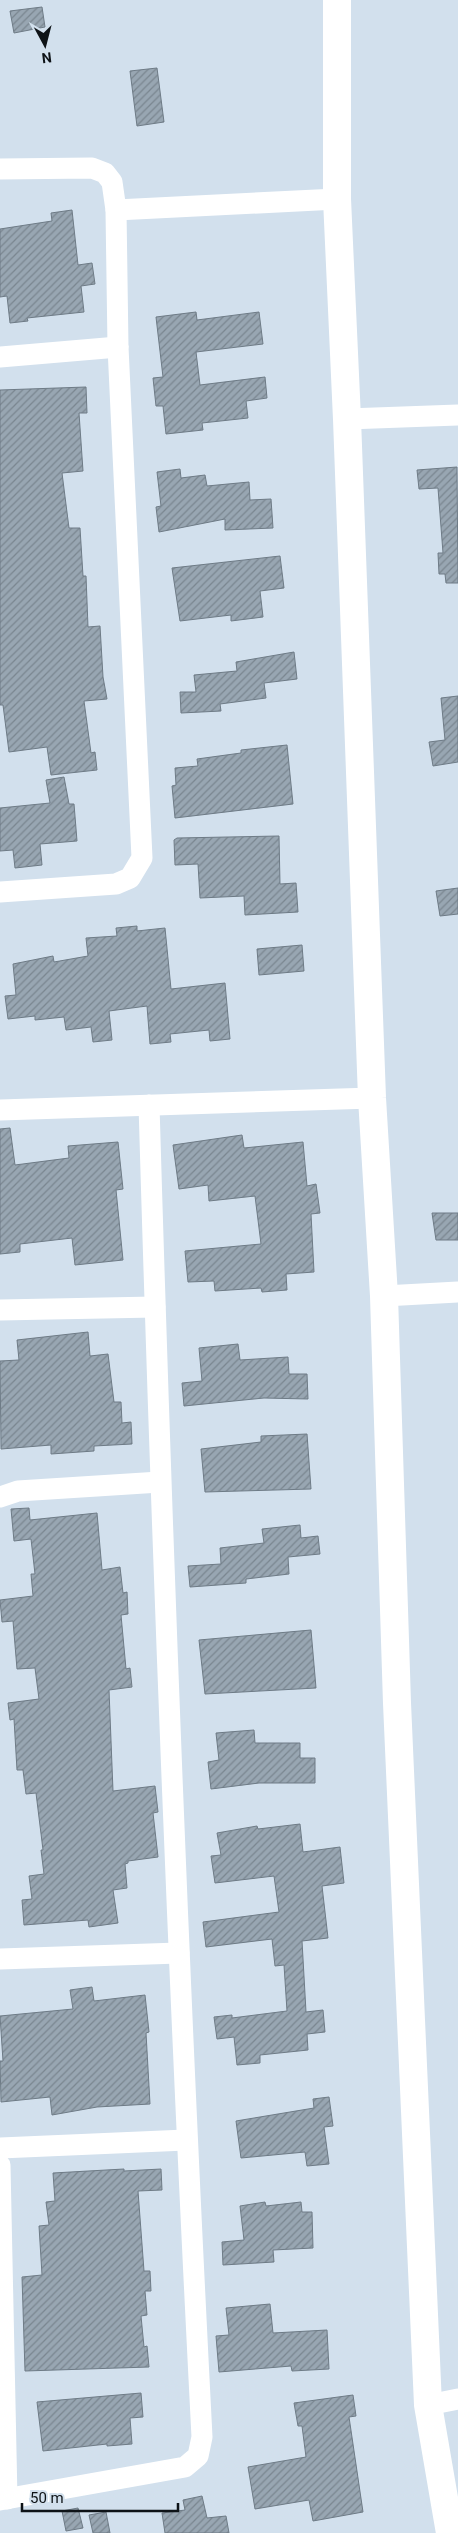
<svg xmlns="http://www.w3.org/2000/svg" width="458" height="2533" font-family="Roboto,sans-serif">
<style>
.building{fill:url(#building-hatch);stroke:#6e7b86}
.lines{fill:none;stroke-linecap:round;stroke-linejoin:round}
.minor{stroke:#fff;stroke-width:21}
.tertiary{stroke:#fff;stroke-width:28}
</style>
<defs>
<pattern id="building-hatch" width="6" height="6" patternUnits="userSpaceOnUse" patternTransform="scale(1.25)"><rect width="6" height="6" fill="#98a6b2"/><path d="M-1 1l2-2M0 6l6-6M5 7l2-2" fill="none" stroke="#7a8690"/></pattern>
</defs>
<rect width="100%" height="100%" fill="#d2e0ed"/>
<g class="building">
<path d="M 42,7 L 45,27 L 14,33 L 10,11 Z"/>
<path d="M 157,68 L 164,122 L 137,126 L 130,71 Z"/>
<path d="M 72,210 L 78,265 L 92,263 L 95,284 L 81,286 L 84,312 L 27,318 L 28,321 L 10,323 L 7,296 L 0,297 L 0,229 L 52,221 L 51,213 Z"/>
<path d="M 196,312 L 197,320 L 259,312 L 263,344 L 196,352 L 200,385 L 265,377 L 267,398 L 246,401 L 248,418 L 202,423 L 203,430 L 166,434 L 163,406 L 156,406 L 153,378 L 163,377 L 156,317 Z"/>
<path d="M 86,387 L 87,413 L 79,413 L 83,471 L 62,473 L 69,528 L 80,528 L 83,576 L 86,576 L 88,627 L 100,626 L 103,677 L 107,699 L 84,701 L 91,753 L 95,752 L 97,770 L 51,775 L 47,747 L 9,752 L 3,705 L 0,705 L 0,390 Z"/>
<path d="M 457,467 L 458,583 L 446,583 L 445,574 L 439,574 L 438,553 L 443,553 L 438,488 L 419,489 L 417,470 Z"/>
<path d="M 180,469 L 181,478 L 205,475 L 207,486 L 249,482 L 250,500 L 271,499 L 273,528 L 225,530 L 225,519 L 159,532 L 156,507 L 161,506 L 157,472 Z"/>
<path d="M 280,556 L 284,588 L 260,591 L 263,617 L 231,621 L 231,615 L 180,621 L 172,568 Z"/>
<path d="M 294,652 L 297,679 L 264,683 L 266,698 L 220,704 L 221,711 L 181,713 L 180,692 L 196,692 L 194,675 L 237,671 L 236,662 Z"/>
<path d="M 458,696 L 458,762 L 433,766 L 429,742 L 445,740 L 441,698 Z"/>
<path d="M 287,745 L 293,804 L 175,818 L 172,786 L 176,785 L 175,768 L 198,766 L 197,759 L 241,753 L 241,750 Z"/>
<path d="M 64,777 L 69,804 L 74,804 L 77,841 L 40,844 L 42,865 L 15,868 L 13,850 L 0,851 L 0,808 L 50,803 L 46,780 Z"/>
<path d="M 279,836 L 280,884 L 296,883 L 298,912 L 245,915 L 244,896 L 200,898 L 198,864 L 175,865 L 174,840 L 177,838 Z"/>
<path d="M 458,888 L 458,914 L 440,916 L 436,891 Z"/>
<path d="M 137,926 L 137,931 L 165,928 L 171,989 L 225,983 L 230,1039 L 210,1041 L 209,1030 L 170,1034 L 171,1042 L 150,1044 L 147,1006 L 109,1011 L 112,1040 L 93,1042 L 91,1027 L 66,1030 L 64,1017 L 35,1020 L 35,1016 L 8,1019 L 5,996 L 16,995 L 13,964 L 53,956 L 54,962 L 88,956 L 86,938 L 117,936 L 116,928 Z"/>
<path d="M 302,945 L 304,971 L 259,975 L 257,949 Z"/>
<path d="M 10,1128 L 15,1165 L 69,1158 L 68,1146 L 118,1142 L 123,1189 L 116,1190 L 123,1260 L 75,1265 L 72,1238 L 20,1244 L 20,1252 L 0,1254 L 0,1129 Z"/>
<path d="M 242,1135 L 244,1148 L 303,1142 L 307,1186 L 316,1184 L 320,1213 L 311,1214 L 314,1272 L 286,1274 L 287,1290 L 262,1292 L 261,1288 L 215,1291 L 214,1281 L 188,1282 L 185,1251 L 261,1244 L 255,1196 L 209,1201 L 208,1185 L 179,1189 L 173,1145 Z"/>
<path d="M 432,1213 L 458,1213 L 458,1240 L 436,1240 Z"/>
<path d="M 88,1332 L 90,1356 L 108,1354 L 114,1402 L 121,1402 L 122,1423 L 131,1422 L 132,1444 L 94,1446 L 94,1451 L 51,1454 L 51,1445 L 1,1449 L 0,1361 L 19,1360 L 17,1340 Z"/>
<path d="M 238,1344 L 240,1360 L 288,1357 L 289,1374 L 307,1374 L 308,1399 L 264,1398 L 184,1406 L 182,1383 L 202,1381 L 199,1348 Z"/>
<path d="M 307,1434 L 311,1489 L 205,1492 L 201,1449 L 261,1442 L 261,1436 Z"/>
<path d="M 29,1508 L 30,1520 L 97,1513 L 102,1570 L 120,1567 L 123,1593 L 127,1592 L 128,1614 L 121,1615 L 126,1669 L 130,1668 L 132,1687 L 109,1690 L 113,1791 L 155,1786 L 158,1812 L 153,1813 L 158,1857 L 128,1861 L 128,1863 L 125,1864 L 127,1888 L 113,1890 L 118,1923 L 89,1927 L 88,1920 L 24,1925 L 22,1900 L 32,1899 L 29,1876 L 44,1874 L 41,1850 L 43,1850 L 36,1793 L 26,1794 L 23,1770 L 17,1770 L 14,1719 L 10,1720 L 8,1703 L 39,1699 L 35,1668 L 17,1669 L 13,1621 L 2,1622 L 0,1600 L 33,1596 L 31,1574 L 35,1574 L 31,1539 L 14,1541 L 11,1509 Z"/>
<path d="M 300,1525 L 301,1538 L 318,1536 L 320,1554 L 288,1557 L 289,1574 L 246,1579 L 246,1583 L 190,1587 L 188,1566 L 221,1564 L 220,1548 L 264,1543 L 262,1529 Z"/>
<path d="M 311,1630 L 316,1688 L 205,1694 L 199,1640 Z"/>
<path d="M 254,1730 L 255,1743 L 300,1743 L 300,1758 L 315,1758 L 315,1783 L 259,1783 L 211,1789 L 208,1762 L 219,1760 L 216,1733 Z"/>
<path d="M 300,1824 L 303,1852 L 340,1847 L 344,1883 L 322,1886 L 328,1938 L 302,1941 L 306,2012 L 323,2010 L 325,2032 L 307,2034 L 308,2050 L 260,2055 L 260,2063 L 237,2065 L 234,2037 L 217,2039 L 214,2017 L 232,2015 L 232,2018 L 287,2011 L 284,1965 L 275,1966 L 272,1939 L 206,1947 L 203,1922 L 279,1912 L 274,1876 L 215,1883 L 211,1856 L 221,1855 L 217,1833 L 257,1826 L 258,1829 Z"/>
<path d="M 92,1987 L 94,2001 L 145,1995 L 149,2032 L 146,2033 L 150,2104 L 97,2107 L 52,2115 L 50,2097 L 1,2102 L 0,2061 L 3,2061 L 0,2016 L 73,2009 L 70,1990 Z"/>
<path d="M 329,2097 L 333,2126 L 324,2127 L 329,2164 L 307,2166 L 305,2152 L 241,2158 L 236,2121 L 314,2108 L 313,2099 Z"/>
<path d="M 124,2169 L 124,2171 L 161,2169 L 162,2190 L 138,2191 L 144,2271 L 150,2271 L 151,2291 L 145,2291 L 147,2315 L 141,2316 L 144,2347 L 147,2346 L 149,2367 L 25,2371 L 22,2277 L 42,2275 L 39,2226 L 49,2225 L 46,2202 L 55,2201 L 53,2173 Z"/>
<path d="M 265,2202 L 266,2206 L 301,2202 L 302,2212 L 312,2212 L 313,2248 L 273,2250 L 274,2262 L 223,2265 L 222,2242 L 244,2240 L 240,2206 Z"/>
<path d="M 270,2304 L 273,2333 L 327,2330 L 329,2369 L 292,2371 L 291,2366 L 219,2372 L 216,2336 L 229,2335 L 226,2308 Z"/>
<path d="M 141,2393 L 143,2417 L 130,2418 L 132,2444 L 107,2446 L 107,2444 L 43,2451 L 37,2402 Z"/>
<path d="M 353,2395 L 356,2416 L 349,2417 L 363,2512 L 313,2521 L 309,2500 L 255,2509 L 248,2467 L 306,2457 L 302,2426 L 298,2426 L 294,2403 Z"/>
<path d="M 202,2496 L 207,2518 L 226,2516 L 229,2533 L 165,2533 L 162,2513 L 185,2510 L 183,2500 Z"/>
<path d="M 78,2508 L 83,2528 L 66,2531 L 62,2511 Z"/>
<path d="M 106,2512 L 110,2533 L 93,2533 L 89,2515 Z"/>
</g>
<g class="lines">
<g class="minor">
<path d="M 0,169 L 92,168 L 105,173 L 112,182 L 116,210 L 118,347 L 142,858 L 130,878 L 116,884 L 0,892"/>
<path d="M 116,210 L 337,199"/>
<path d="M 0,357 L 118,347"/>
<path d="M 347,419 L 458,415"/>
<path d="M 0,1110 L 372,1098"/>
<path d="M 384,1296 L 458,1292"/>
<path d="M 0,1310 L 155,1307"/>
<path d="M 0,1497 L 18,1491 L 160,1482"/>
<path d="M 0,1959 L 179,1953"/>
<path d="M 0,2148 L 186,2140"/>
<path d="M 0,2165 L 7,2499"/>
<path d="M 428,2405 L 458,2399"/>
<path d="M 0,2500 L 185,2467 L 198,2456 L 202,2437 C 179,1993 162,1549 149,1105"/>
</g>
<path class="tertiary" d="M 337,0 L 337,199 L 347,419 L 372,1098 L 384,1296 L 397,1703 L 428,2405 L 450,2533"/>
</g>
<g transform="translate(45 45) rotate(173)" stroke="#d2e0ed" stroke-width="4" paint-order="stroke">
<path d="M0-4L9 19L0 12L-9 19Z" fill="#0e1317"/>
<text y="-8" font-size="14" font-weight="bold" text-anchor="middle" fill="#0e1317">N</text>
</g>
<path d="M22 2503v8h156v-8" fill="none" stroke="#0e1317" stroke-width="2.5"/>
<text x="30" y="2503" font-size="15" fill="#0e1317" stroke="#d2e0ed" stroke-width="4" paint-order="stroke">50 m</text>
</svg>
